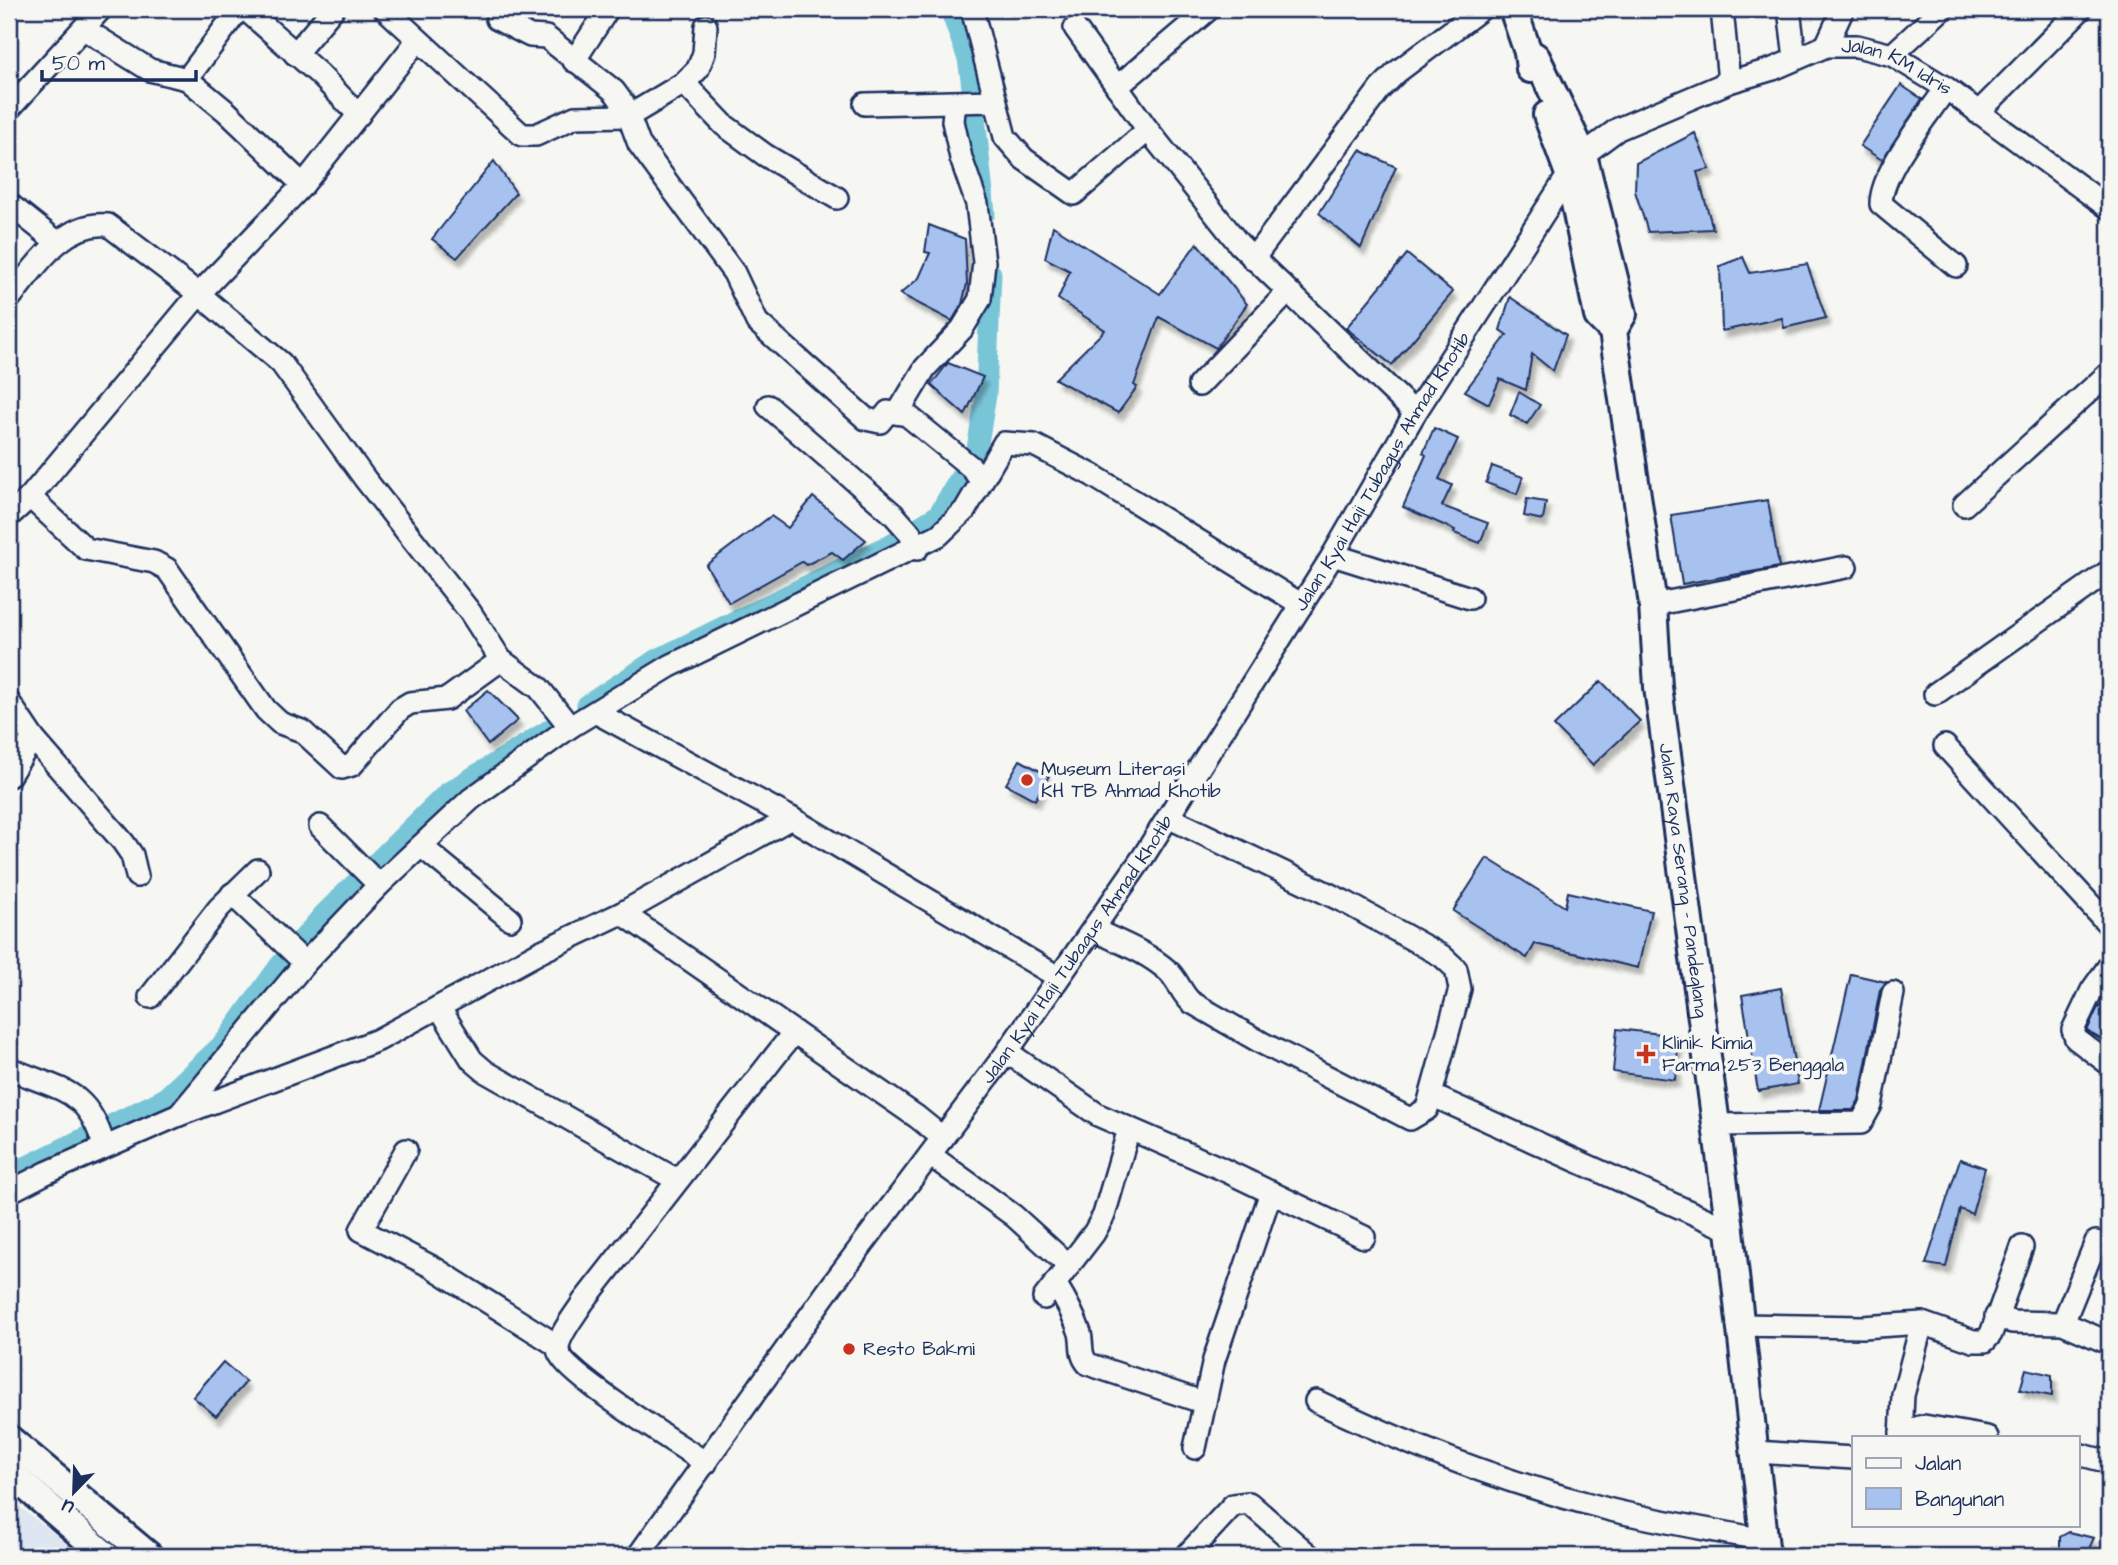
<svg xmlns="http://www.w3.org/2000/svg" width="2118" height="1565" font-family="'Architects Daughter',sans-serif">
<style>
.built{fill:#dee6f1}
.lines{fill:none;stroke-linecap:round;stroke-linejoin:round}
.canal{stroke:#79c5d8;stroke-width:21}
.building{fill:#a7c2ef;stroke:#1b2f5e;stroke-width:2;filter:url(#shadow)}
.minor-casing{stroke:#1b2f5e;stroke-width:26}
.major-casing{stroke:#1b2f5e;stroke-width:32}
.minor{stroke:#f6f6f2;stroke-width:21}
.major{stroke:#f6f6f2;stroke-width:26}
.poi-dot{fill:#c8321e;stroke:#f6f6f2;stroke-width:2.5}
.labels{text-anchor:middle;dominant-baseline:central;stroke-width:7;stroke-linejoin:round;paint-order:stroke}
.street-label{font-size:19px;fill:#1b2f5e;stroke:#f6f6f2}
.poi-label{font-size:19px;fill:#1b2f5e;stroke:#f6f6f2;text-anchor:start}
</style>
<defs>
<filter id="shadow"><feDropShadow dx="4" dy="7" stdDeviation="2" flood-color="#0004"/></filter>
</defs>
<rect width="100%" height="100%" fill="#f6f6f2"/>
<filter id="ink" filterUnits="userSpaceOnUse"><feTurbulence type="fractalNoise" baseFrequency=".0143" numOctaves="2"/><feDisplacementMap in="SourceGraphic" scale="14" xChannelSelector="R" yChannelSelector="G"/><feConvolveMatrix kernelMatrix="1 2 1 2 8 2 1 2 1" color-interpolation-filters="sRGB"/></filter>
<g filter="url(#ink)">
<path class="built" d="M 9,1499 L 84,1556 L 9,1556 Z"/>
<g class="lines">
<g class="canal">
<path d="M 950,9 L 968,59 L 971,79 L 985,213"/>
<path d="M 587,705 L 654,661 L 891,544 L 938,515 L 977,449 L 986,395 L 991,273"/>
<path d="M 9,1175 L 164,1099 L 224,1043 L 280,965 L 323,915 L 447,793 L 557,725"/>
</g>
</g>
<g class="building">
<path d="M 1901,85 L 1922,99 L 1882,160 L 1860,146 Z"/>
<path d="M 1695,133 L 1710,169 L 1697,172 L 1713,229 L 1648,232 L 1635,191 L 1636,163 Z"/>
<path d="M 1360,150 L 1396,167 L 1361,248 L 1319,213 Z"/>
<path d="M 494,161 L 516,193 L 457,258 L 432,239 Z"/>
<path d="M 929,225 L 965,239 L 967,284 L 962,304 L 952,321 L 900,294 L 919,278 L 930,253 L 925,252 Z"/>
<path d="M 1053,226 L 1160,294 L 1197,243 L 1247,304 L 1216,348 L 1159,317 L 1134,385 L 1137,387 L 1118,413 L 1055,379 L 1105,330 L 1058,299 L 1070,271 L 1045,258 Z"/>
<path d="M 1407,254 L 1453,292 L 1392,365 L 1346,328 Z"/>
<path d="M 1743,257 L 1750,273 L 1807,264 L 1826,318 L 1784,328 L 1782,318 L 1722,331 L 1720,266 Z"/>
<path d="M 1510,297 L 1566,335 L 1553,371 L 1532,354 L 1526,390 L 1500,379 L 1489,404 L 1465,391 L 1507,335 L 1500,330 Z"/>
<path d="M 948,363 L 983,377 L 965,415 L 931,385 Z"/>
<path d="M 1519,392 L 1540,405 L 1527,424 L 1510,415 Z"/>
<path d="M 1434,428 L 1458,439 L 1439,479 L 1452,485 L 1442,506 L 1488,523 L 1480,543 L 1454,533 L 1455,530 L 1403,507 L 1426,455 L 1423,453 Z"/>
<path d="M 1492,466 L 1523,477 L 1517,494 L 1486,483 Z"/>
<path d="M 813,497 L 866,540 L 843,560 L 832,552 L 806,565 L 802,562 L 729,603 L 706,565 L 771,516 L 788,528 Z"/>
<path d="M 1527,499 L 1546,502 L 1543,520 L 1524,516 Z"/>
<path d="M 1768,500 L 1779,567 L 1682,584 L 1671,515 Z"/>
<path d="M 1601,681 L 1640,721 L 1593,765 L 1554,726 Z"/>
<path d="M 488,690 L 518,720 L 488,745 L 463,711 Z"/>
<path d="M 1020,760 L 1049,776 L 1035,800 L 1006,784 Z"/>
<path d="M 1487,858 L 1565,907 L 1568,892 L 1651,911 L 1638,968 L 1535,944 L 1527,958 L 1453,911 Z"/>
<path d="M 1851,974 L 1886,982 L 1880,990 L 1859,1100 L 1853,1110 L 1819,1110 Z"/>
<path d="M 1781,988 L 1798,1084 L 1758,1091 L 1742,995 Z"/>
<path d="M 2109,996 L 2109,1044 L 2087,1031 L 2097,1009 Z"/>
<path d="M 1617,1029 L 1679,1036 L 1675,1080 L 1613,1072 Z"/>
<path d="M 1960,1159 L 1985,1168 L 1972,1214 L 1960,1209 L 1946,1267 L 1926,1264 Z"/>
<path d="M 223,1362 L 246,1382 L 216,1416 L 193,1397 Z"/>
<path d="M 2026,1369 L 2052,1375 L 2052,1396 L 2020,1390 Z"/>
<path d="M 2069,1532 L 2094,1538 L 2086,1555 L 2060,1549 L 2060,1537 Z"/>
</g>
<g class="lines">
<defs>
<g id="minor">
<path d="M 245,9 L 319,74 L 359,115"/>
<path d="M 385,9 L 522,135 L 536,135 L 575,117 L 629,116 L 684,83 L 698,69 L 704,53 L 706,26"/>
<path d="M 972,9 L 1005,137 L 1024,159 L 1074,194 L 1148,130"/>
<path d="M 1722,9 L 1729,82"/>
<path d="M 1789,9 L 1795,58"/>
<path d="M 497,19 L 530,36 L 546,37 L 614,91 L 625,106 L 639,144 L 734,273 L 757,322 L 866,419 L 880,422 L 888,412 L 907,415 L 972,468 L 981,481"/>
<path d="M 1075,28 L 1148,130 L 1239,244 L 1415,413"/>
<path d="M 84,29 L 150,70 L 187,79 L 227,112 L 303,185"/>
<path d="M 1826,46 L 1843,9"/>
<path d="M 295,54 L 333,9"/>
<path d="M 1892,55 L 1942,9"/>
<path d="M 574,61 L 608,9"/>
<path d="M 187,79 L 239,9"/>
<path d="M 684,83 L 724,125 L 765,155 L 837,198"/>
<path d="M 1117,87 L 1209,9"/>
<path d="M 1946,88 C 1927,117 1881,171 1881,204 L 1956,266"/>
<path d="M 865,104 L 996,101"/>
<path d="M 9,109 L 101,9"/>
<path d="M 1978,113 L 2081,9"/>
<path id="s1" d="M 1583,155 L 1618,129 L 1729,82 L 1773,69 L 1826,46 L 1857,46 L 1892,55 L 1946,88 L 2109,208"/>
<path d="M 9,204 L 57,242"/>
<path d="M 1253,259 L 1380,89 L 1397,72 L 1481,9"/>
<path d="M 9,299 C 34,269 63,220 108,225 L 199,294 L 281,363 L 365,479 L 470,612 L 501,660 L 539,688 L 570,727"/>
<path d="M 1199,385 L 1288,292"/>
<path d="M 768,406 L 893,514 L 910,533 L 917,549"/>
<path d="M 898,413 L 925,368 L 962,329 L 980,299 L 984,262 L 977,204 L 961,158 L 953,121 L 955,102"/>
<path d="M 30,497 L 86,549 L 154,562 L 167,569 L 266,710 L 280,723 L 302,731 L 342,768 L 352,765 L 400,709 L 410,703 L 447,699 L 501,660"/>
<path d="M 1964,505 L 2109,373"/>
<path d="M 9,516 L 30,497 L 199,294 L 303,185 L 417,41"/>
<path d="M 1333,555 L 1470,598"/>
<path d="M 1653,605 L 1846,567"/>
<path d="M 1935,694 L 2109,571"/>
<path d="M 9,702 L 33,738 L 123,842 L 132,855 L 137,876"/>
<path d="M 597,713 L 791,818"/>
<path d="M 1945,746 L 2109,925"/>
<path d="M 9,776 L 33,738"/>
<path d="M 320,826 L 379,885"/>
<path d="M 421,846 L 510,919"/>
<path d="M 232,894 L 305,963"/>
<path d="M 622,913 L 794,1032"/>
<path d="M 1094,930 C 1119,942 1147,952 1168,971 C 1178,980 1181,993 1191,1002 L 1262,1043 L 1410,1119 L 1427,1109 L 1460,989 L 1456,969 L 1442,956 L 1347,903 L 1170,818"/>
<path d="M 2109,966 L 2092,990 L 2073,1030 L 2076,1039 L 2109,1064"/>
<path d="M 150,997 L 219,908 L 258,870"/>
<path d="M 439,1007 L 472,1060 L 486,1072 L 677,1180"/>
<path d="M 1007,1052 L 1098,1115 L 1220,1168 L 1364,1237"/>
<path d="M 9,1068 C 58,1091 87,1086 104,1146"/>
<path d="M 1431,1095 L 1730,1230"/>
<path d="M 179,1115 L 305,963 L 379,885 L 471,799 L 570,727 L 670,666 L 939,535 L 965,510 L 1004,443 L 1034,445 L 1092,475 L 1302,605"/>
<path d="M 1715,1125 L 1861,1123 L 1871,1105 L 1893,993"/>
<path d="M 406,1150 L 361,1230 L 434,1268 L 558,1346"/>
<path d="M 930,1155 L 1014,1216 L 1069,1266"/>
<path d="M 9,1192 L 46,1173 L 179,1115 L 378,1040 L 540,952 L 622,913 L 791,818 L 1058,977"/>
<path d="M 1055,1283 C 1065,1299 1074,1315 1080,1333 C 1083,1345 1079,1354 1088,1364 L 1205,1403"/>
<path d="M 1044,1298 L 1094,1233 L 1104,1215 L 1129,1129"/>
<path d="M 1996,1316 L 2012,1322 L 2063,1323 L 2109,1343"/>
<path d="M 2063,1323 L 2096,1242"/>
<path d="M 1738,1325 L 1863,1327 L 1922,1323 L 1973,1341 L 1985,1341 L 1991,1334 L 2022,1247"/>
<path d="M 1316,1401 C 1411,1447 1509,1484 1611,1510 C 1661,1522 1713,1530 1764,1540"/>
<path d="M 1901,1432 L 1924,1426 L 1987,1437"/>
<path d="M 1901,1437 L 1903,1395 L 1922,1323"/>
<path d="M 1195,1448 L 1214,1360 L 1271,1192"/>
<path d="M 1755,1452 L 1854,1458"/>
<path d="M 2078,1454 L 2109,1462"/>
<path d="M 706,1463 C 683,1447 558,1371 558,1349 C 558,1335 576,1314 583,1302 L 794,1032 L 917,1117 L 943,1138"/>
<path id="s2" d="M 638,1556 L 832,1285 L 1007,1052 L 1143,857 L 1333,555 L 1415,413 L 1569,174"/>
<path d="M 1186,1556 L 1233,1505 L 1249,1503 L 1310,1556"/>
</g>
<g id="major">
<path d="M 1513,9 L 1528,52 L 1530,69"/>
<path id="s3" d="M 1528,52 L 1536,57 L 1583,155 L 1623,314 L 1613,331 L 1653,605 L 1658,687 L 1730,1230 L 1766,1556"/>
<path d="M 1547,115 L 1569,174 L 1598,316 L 1613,331"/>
<path d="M 9,1439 L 149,1556"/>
<path d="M 9,1472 L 106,1556"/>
</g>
</defs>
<use href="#minor" class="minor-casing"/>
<use href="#major" class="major-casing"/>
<use href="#minor" class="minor"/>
<use href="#major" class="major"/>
</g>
</g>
<g class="poi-dot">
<circle cx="1027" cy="780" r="7"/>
<path d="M1642.5 1043.5h7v7h7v7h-7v7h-7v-7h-7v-7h7z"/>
<circle cx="849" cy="1349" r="7"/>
</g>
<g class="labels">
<g class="street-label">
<text stroke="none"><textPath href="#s1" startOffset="343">Jalan KM Idris</textPath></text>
<text stroke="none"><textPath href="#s2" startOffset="1316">Jalan Kyai Haji Tubagus Ahmad Khotib</textPath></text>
<text stroke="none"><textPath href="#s3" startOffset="856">Jalan Raya Serang - Pandeglang</textPath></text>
<text stroke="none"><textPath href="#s2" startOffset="749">Jalan Kyai Haji Tubagus Ahmad Khotib</textPath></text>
</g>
<g class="poi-label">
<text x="1041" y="769">Museum Literasi<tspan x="1041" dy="22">KH TB Ahmad Khotib</tspan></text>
<text x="1662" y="1043">Klinik Kimia<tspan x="1662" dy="22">Farma 253 Benggala</tspan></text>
<text x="863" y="1349">Resto Bakmi</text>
</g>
</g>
<rect width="2118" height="1565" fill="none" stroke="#f6f6f2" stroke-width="35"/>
<rect x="18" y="18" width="2083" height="1530" fill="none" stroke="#1b2f5e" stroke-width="2.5" filter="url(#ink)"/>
<rect x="1852" y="1436" width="228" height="91" fill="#f6f6f2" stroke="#9ea6b7" stroke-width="2"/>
<rect x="1866" y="1458" width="35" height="10" fill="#f6f6f2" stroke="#9ea6b7" stroke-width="2"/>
<text x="1915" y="1470" font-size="21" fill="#1b2f5e">Jalan</text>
<rect x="1866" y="1488" width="35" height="21" fill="#a7c2ef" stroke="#9ea6b7" stroke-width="2"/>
<text x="1915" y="1506" font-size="21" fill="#1b2f5e">Bangunan</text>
<g transform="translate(74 1492) rotate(203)" stroke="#f6f6f2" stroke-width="5" paint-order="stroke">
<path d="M0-5L12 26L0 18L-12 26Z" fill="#1b2f5e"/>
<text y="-10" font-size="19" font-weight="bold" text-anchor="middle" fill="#1b2f5e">U</text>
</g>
<path d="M42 70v10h154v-10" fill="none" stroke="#1b2f5e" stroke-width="3.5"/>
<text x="52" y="70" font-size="21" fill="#1b2f5e" stroke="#f6f6f2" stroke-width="5" paint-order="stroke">50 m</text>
</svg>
